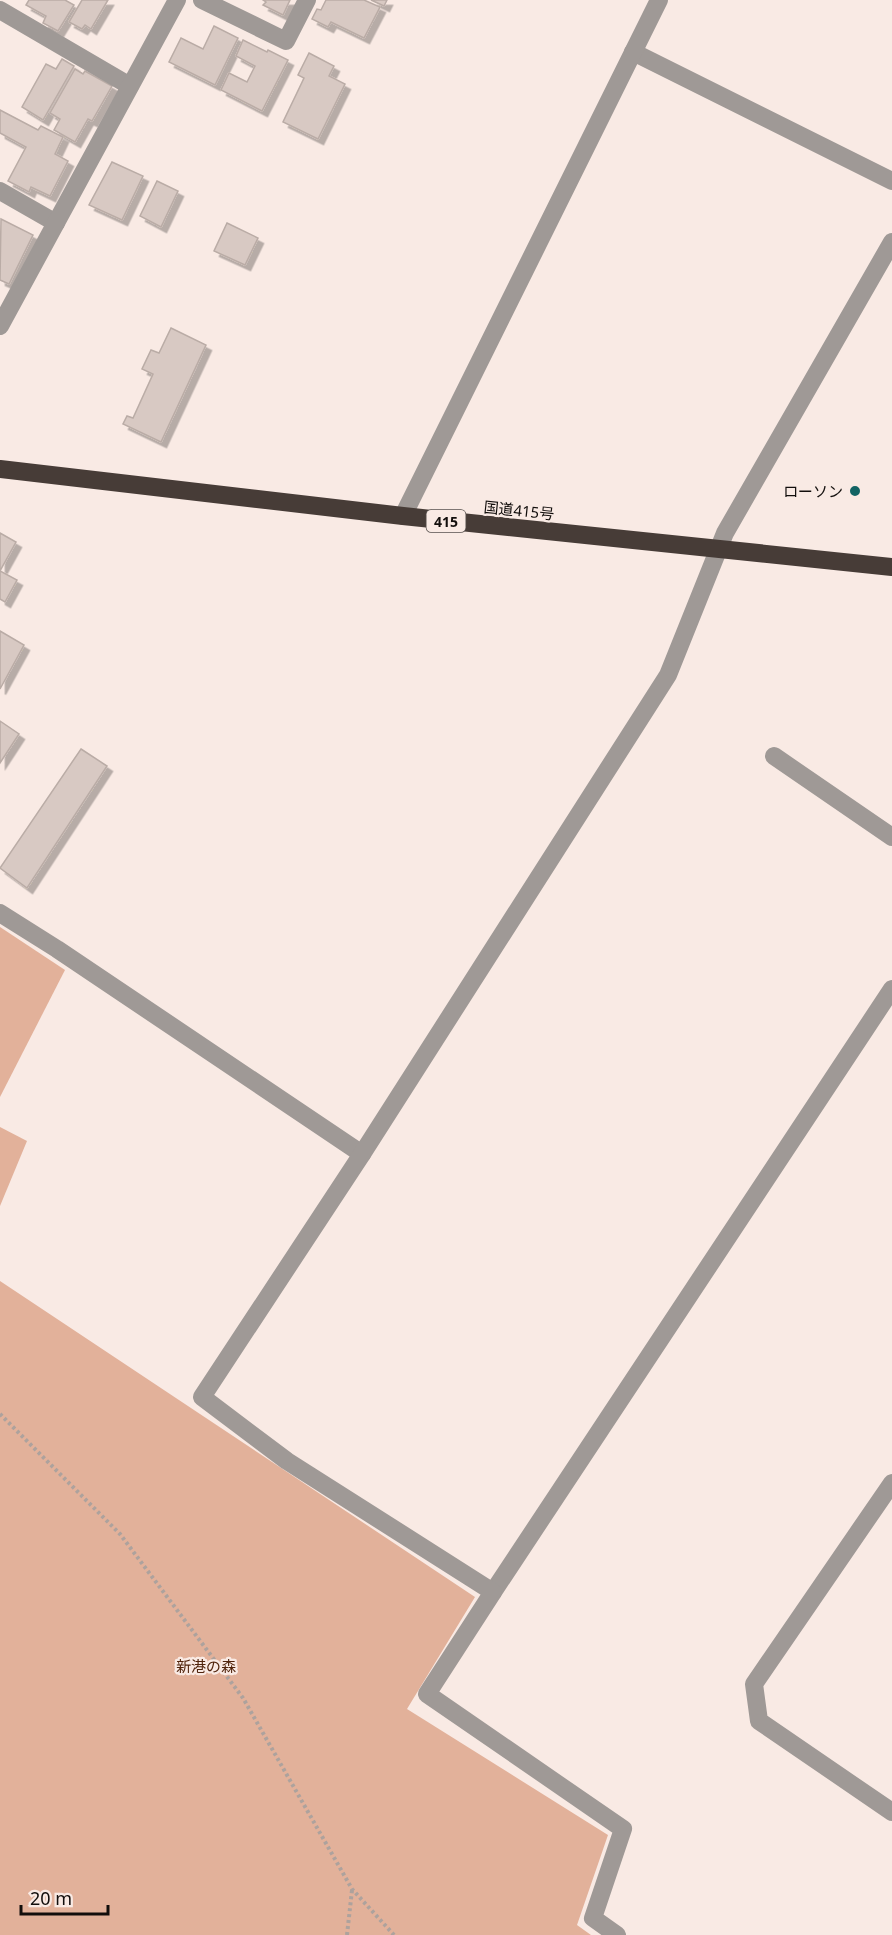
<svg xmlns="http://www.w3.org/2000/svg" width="892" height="1935" font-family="'Noto Sans','Noto Sans JP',sans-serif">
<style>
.green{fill:#e2b19a}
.building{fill:#d8c9c3;stroke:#baaca6;stroke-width:1.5;filter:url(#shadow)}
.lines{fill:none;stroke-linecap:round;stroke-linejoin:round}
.path{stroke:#ada29d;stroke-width:4;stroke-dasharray:3 3;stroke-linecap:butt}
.minor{stroke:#9f9996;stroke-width:18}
.highway{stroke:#473c37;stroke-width:18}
.poi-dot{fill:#126363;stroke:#f9eae4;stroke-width:2}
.labels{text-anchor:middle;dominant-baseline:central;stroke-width:4.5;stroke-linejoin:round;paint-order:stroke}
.shield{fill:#f9eae4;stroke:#57504d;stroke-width:1.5}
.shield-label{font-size:14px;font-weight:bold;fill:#120e0c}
.poi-label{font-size:15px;fill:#120e0c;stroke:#f9eae4;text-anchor:end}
.street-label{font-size:15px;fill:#120e0c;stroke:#f9eae4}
.park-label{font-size:15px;fill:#50230b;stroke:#f9eae4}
</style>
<defs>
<filter id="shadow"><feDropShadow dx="5.5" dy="5.5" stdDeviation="0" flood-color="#0004"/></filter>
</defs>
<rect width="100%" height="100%" fill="#f9eae4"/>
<g class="green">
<path d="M 0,927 L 65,970 L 0,1097 Z"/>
<path d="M 0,1127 L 27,1141 L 0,1206 Z"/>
<path d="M 0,1281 L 475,1597 L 407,1709 L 608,1835 L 577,1925 L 591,1935 L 0,1935 Z"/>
</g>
<g class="building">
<path d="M 29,0 L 65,0 L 74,5 L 58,31 L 43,23 L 46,16 L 26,5 Z"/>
<path d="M 82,0 L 108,0 L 91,29 L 85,25 L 82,29 L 69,22 Z"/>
<path d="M 263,0 L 290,0 L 283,15 L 263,5 L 266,2 Z"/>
<path d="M 326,0 L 364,0 L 380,7 L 364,38 L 331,22 L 328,27 L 312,19 L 317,9 L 321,10 Z"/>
<path d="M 371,0 L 387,0 L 384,6 Z"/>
<path d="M 214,26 L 238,38 L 215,85 L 169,62 L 181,38 L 203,49 Z"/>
<path d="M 243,40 L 267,52 L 268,50 L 288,60 L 262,111 L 221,90 L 229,73 L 247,82 L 255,66 L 236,56 Z"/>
<path d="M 309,53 L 334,66 L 329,76 L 345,84 L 318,139 L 283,122 L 304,78 L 298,75 Z"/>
<path d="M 62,59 L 74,66 L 43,120 L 22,107 L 46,64 L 56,69 Z"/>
<path d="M 75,69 L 83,74 L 85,71 L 112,86 L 92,121 L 88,119 L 75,142 L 54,130 L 60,119 L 50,113 Z"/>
<path d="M 0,110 L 38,130 L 41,126 L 63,137 L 55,154 L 68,161 L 50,196 L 31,187 L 29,192 L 8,181 L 26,147 L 0,133 Z"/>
<path d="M 112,162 L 143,176 L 122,220 L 89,205 Z"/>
<path d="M 157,181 L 178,191 L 161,227 L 140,216 Z"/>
<path d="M 1,219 L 33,235 L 9,284 L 0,280 Z"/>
<path d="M 227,223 L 258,238 L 245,265 L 214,251 Z"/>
<path d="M 171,328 L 206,345 L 161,442 L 123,424 L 127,416 L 133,418 L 153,374 L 142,369 L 151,350 L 159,353 Z"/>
<path d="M 0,533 L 16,542 L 0,571 L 17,580 L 5,602 L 0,599 Z"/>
<path d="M 0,631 L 24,645 L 0,689 Z"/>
<path d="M 0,721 L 19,734 L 0,763 Z"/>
<path d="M 81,749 L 107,766 L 27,888 L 0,868 Z"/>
</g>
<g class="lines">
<g class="path">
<path d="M 0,1414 L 120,1534 L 243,1698 L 352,1889 L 394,1935"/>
<path d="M 347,1935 L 352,1890"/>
</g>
<g class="minor">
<path d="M 202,0 L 286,41 L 307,0"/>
<path d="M 0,10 L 130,86"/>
<path d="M 633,52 L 892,181"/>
<path d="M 0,191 L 56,223"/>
<path d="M 0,326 L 177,0"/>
<path d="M 403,516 L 659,0"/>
<path d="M 774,756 L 892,837"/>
<path d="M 0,913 L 57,949 L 362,1154"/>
<path d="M 892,1483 L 754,1684 L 759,1721 L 892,1812"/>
<path d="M 493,1592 L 892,989"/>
<path d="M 617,1935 L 593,1918 L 623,1829 L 427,1694 L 493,1592 L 287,1461 L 202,1397 L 362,1154 L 668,675 L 725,533 L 892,242"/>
</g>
<path class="highway" d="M 0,469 L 403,516 L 892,567"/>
</g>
<circle class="poi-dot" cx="855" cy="491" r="6"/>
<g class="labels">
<rect class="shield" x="426.5" y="510" width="39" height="22" rx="4.5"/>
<g class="shield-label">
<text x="446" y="521">415</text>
</g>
<g class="poi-label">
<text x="843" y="491">ローソン</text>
</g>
<g class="street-label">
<text transform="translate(519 510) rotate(6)">国道415号</text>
</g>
<g class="park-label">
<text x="206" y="1666">新港の森</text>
</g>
</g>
<path d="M21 1905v9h87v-9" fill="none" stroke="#120e0c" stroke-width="3"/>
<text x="30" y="1905" font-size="18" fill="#120e0c" stroke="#f9eae4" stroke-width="4.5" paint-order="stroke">20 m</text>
</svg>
